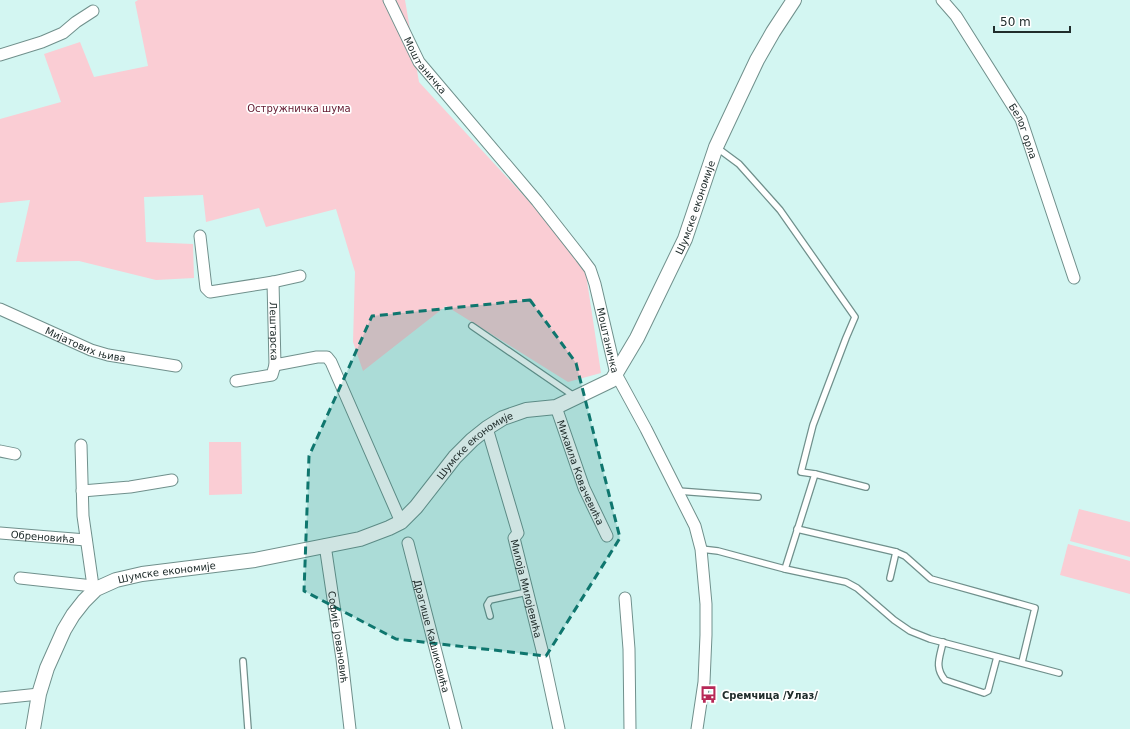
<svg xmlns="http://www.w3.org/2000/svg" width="1130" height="729" font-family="'DejaVu Sans',sans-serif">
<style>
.green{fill:#facdd4}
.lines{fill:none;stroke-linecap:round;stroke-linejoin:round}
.service-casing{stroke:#70908c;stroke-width:8}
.minor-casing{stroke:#70908c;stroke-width:13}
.tertiary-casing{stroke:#70908c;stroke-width:16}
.service{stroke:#fff;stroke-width:5.5}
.minor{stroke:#fff;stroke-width:11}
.tertiary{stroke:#fff;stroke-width:14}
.marked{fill:#0f766e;fill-opacity:0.2;stroke:#0f766e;stroke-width:3;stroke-dasharray:8 5;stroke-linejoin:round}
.labels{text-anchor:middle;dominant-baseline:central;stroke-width:3.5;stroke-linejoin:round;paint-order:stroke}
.street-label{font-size:10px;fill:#202d2c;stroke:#fff}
.park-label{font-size:10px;fill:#61162d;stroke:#fff}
.poi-label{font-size:10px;font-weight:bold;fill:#202d2c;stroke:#fff;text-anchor:start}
</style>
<rect width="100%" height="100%" fill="#d3f6f2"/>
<g class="green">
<path d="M 138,0 L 405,0 L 419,82 L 584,261 L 601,373 L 568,382 L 446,306 L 363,371 L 353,342 L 355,272 L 336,209 L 266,227 L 259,208 L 206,222 L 203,195 L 144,197 L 146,242 L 193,244 L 194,278 L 156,280 L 79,261 L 16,262 L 30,200 L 0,203 L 0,119 L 61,102 L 44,54 L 80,42 L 94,77 L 148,66 L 135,2 Z"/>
<path d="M 209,442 L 241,442 L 242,494 L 209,495 Z"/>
<path d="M 1079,509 L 1130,522 L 1130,557 L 1070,541 Z"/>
<path d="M 1068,544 L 1130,561 L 1130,594 L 1060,575 Z"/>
</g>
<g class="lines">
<defs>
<g id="service">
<path d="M 716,147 L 739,164 L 780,210 L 855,317 L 846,338 L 813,425 L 801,472 L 815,474"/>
<path d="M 472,326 L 574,396"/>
<path d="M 678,491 L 758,497"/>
<path d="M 797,529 L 896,552 L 905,556 L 931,579 L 1035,608 L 1022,662"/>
<path d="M 701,549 L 718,551 L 785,569 L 846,582 L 857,588 L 894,620 L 910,631 L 930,639 L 1059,673"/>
<path d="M 785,569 L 815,474 L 866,487"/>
<path d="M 890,578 L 896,552"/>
<path d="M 490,616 L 487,605 L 490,600 L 527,592"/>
<path d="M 943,642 C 940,657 934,667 945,680 L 984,693 L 988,691 L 997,657"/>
<path d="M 243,661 L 248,729"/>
</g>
<g id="minor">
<path id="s1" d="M 389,0 L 419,62 L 537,201 L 581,257 L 590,269 L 595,284 L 616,374 L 646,429 L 695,526 L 701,549 L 706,604 L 706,635 L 704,682 L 697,729"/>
<path id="s2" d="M 942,0 L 956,16 L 1021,119 L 1074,278"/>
<path d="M 0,55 L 42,42 L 63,33 L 76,22 L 93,11"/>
<path id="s3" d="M 200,236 L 206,288 L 210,292 L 273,282 L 275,365 L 317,357 L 327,357 L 331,362 L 401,522"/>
<path d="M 273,282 L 300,276"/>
<path id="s4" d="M 0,309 L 91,350 L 108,355 L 176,366"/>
<path d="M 236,381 L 272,375 L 275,365"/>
<path id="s5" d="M 556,407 L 584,488 L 607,536"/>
<path id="s6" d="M 487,428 L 518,533 L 514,538 L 542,650 L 559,729"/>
<path d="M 81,445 L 83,516 L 93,586 L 96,589"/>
<path d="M 0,451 L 15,454"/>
<path d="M 82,491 L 130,487 L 172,480"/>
<path id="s7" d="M 0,533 L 86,540"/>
<path id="s8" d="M 408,543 L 456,729"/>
<path id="s9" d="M 325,545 L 342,659 L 350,729"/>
<path d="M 20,578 L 93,586"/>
<path d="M 625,598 L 629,649 L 630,729"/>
<path d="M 0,698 L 39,694"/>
</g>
<g id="tertiary">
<path id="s10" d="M 33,729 L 39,694 L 47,668 L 64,630 L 73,615 L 84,601 L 96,589 L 116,580 L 142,574 L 255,560 L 360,539 L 389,528 L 401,522 L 416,507 L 455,457 L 472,440 L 487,428 L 503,418 L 526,410 L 556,407 L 612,380 L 637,338 L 685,239 L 716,147 L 739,98 L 757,60 L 773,32 L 794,0"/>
</g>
</defs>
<use href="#service" class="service-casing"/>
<use href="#minor" class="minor-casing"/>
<use href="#tertiary" class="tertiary-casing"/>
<use href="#service" class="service"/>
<use href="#minor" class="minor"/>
<use href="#tertiary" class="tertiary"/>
</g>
<path class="marked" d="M 530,300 L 576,363 L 620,538 L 546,656 L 396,639 L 304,591 L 309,456 L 372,316 Z"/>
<defs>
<symbol id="bus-bare" viewBox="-9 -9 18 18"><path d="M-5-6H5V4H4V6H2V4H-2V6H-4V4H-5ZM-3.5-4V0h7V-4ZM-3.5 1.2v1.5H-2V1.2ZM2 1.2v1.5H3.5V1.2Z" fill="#b72857" stroke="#fff" stroke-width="2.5" paint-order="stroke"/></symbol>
</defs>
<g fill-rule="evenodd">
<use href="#bus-bare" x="696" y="682" width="25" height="25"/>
</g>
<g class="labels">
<g class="street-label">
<text stroke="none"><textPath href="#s1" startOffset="75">Моштаничка</textPath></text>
<text stroke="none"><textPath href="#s2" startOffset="155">Белог орла</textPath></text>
<text stroke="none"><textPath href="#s10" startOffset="926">Шумске економије</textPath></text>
<text stroke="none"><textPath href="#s3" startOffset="171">Лештарска</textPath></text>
<text stroke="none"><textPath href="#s1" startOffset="411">Моштаничка</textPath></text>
<text stroke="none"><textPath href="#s4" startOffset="93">Мијатових њива</textPath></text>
<text stroke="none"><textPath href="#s10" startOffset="578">Шумске економије</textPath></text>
<text stroke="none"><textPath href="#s5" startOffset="70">Михаила Ковачевића</textPath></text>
<text stroke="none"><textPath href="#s7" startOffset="43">Обреновића</textPath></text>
<text stroke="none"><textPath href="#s10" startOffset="230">Шумске економије</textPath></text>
<text stroke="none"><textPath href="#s6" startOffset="168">Милоја Милојевића</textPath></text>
<text stroke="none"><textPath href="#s8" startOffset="96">Драгише Кашиковића</textPath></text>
<text stroke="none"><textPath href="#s9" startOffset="93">Софије Јовановић</textPath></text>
</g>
<g class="park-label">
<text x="299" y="108">Остружничка шума</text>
</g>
<g class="poi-label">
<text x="722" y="695">Сремчица /Улаз/</text>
</g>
</g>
<path d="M994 26v6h76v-6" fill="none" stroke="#202d2c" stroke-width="2"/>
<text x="1000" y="26" font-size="12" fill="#202d2c" stroke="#ffffff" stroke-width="3" paint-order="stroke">50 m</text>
</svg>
